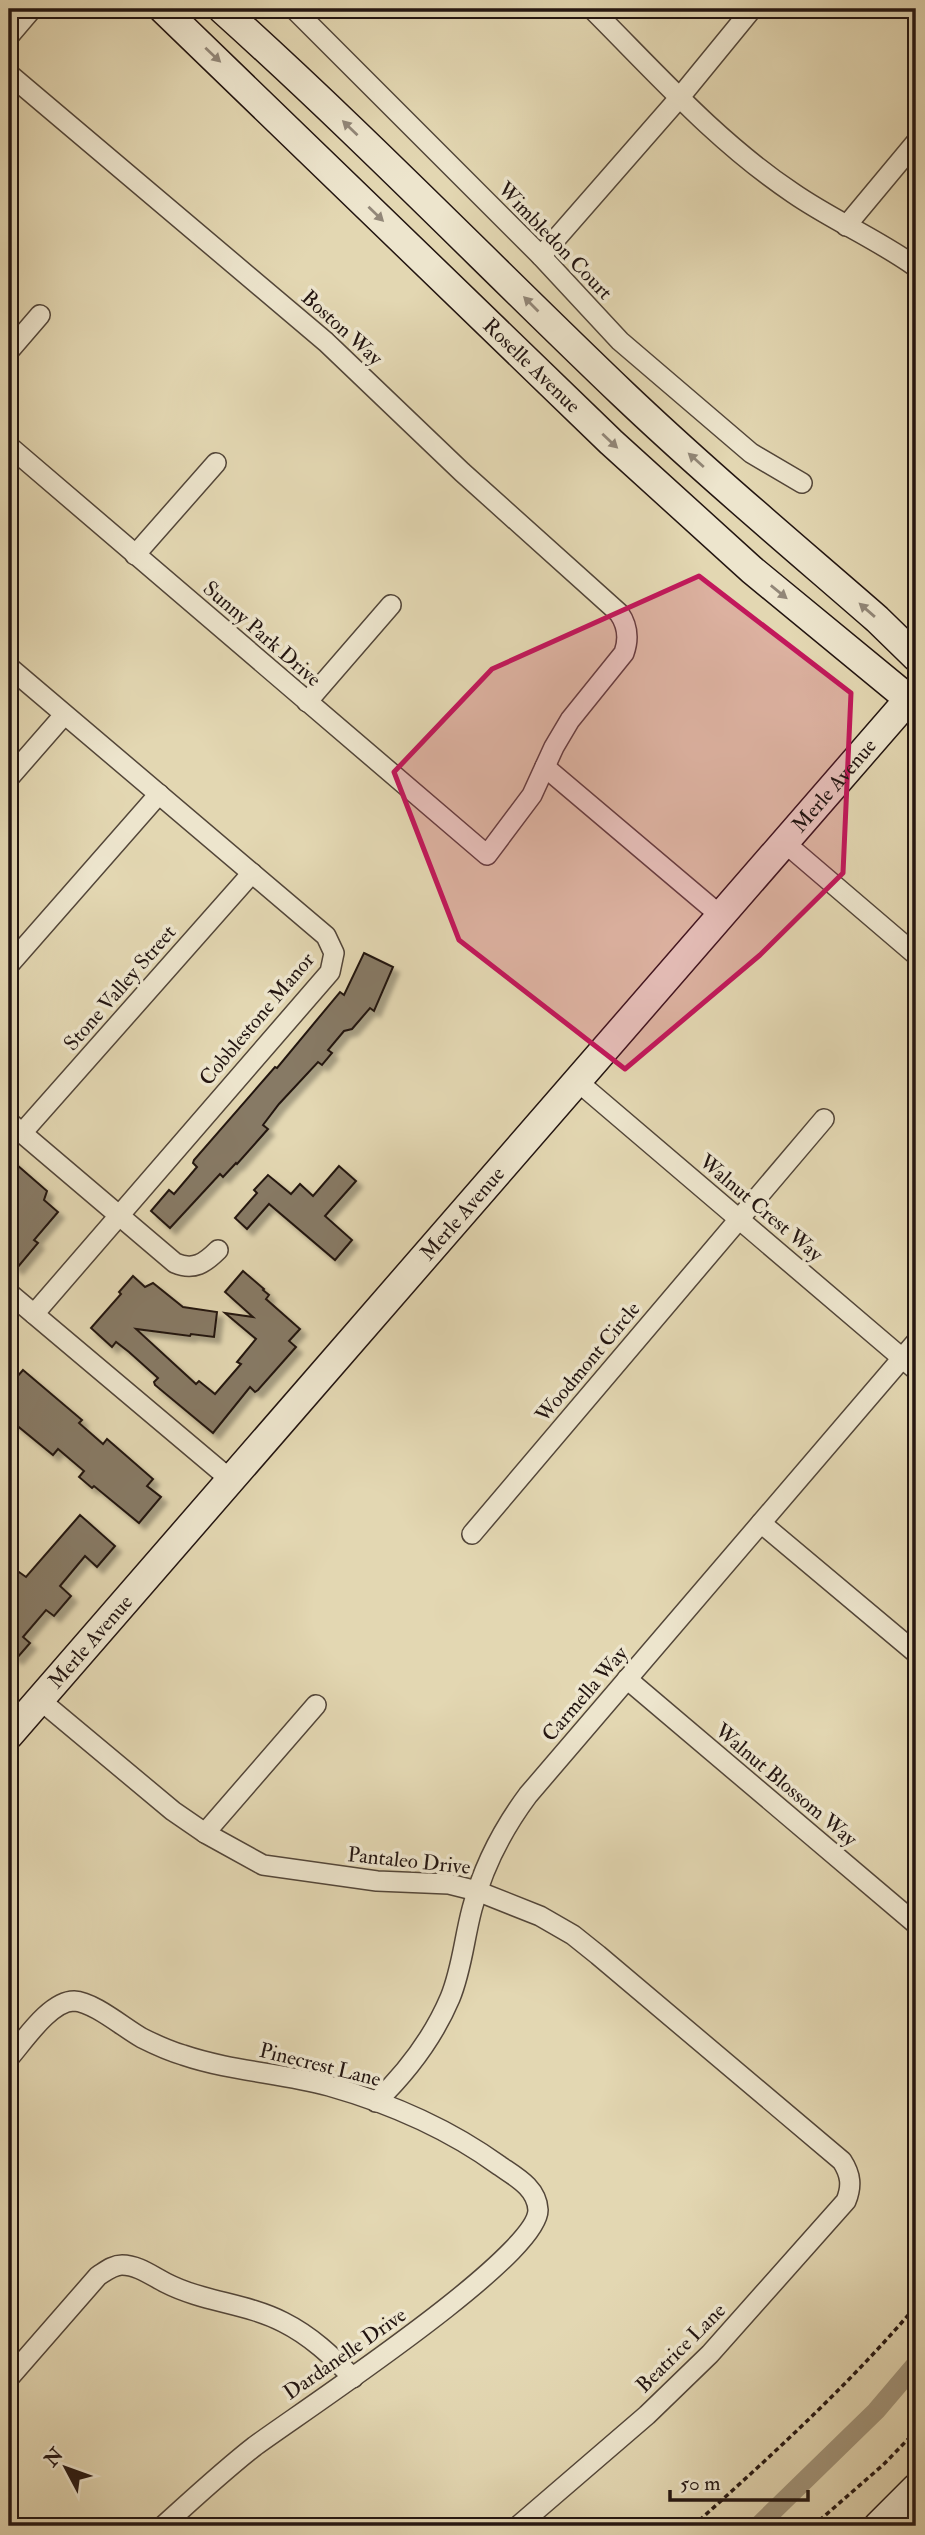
<svg xmlns="http://www.w3.org/2000/svg" width="925" height="2535" font-family="'IM FELL Double Pica',serif">
<style>
.lines{fill:none;stroke-linecap:round;stroke-linejoin:round}
.canal{stroke:#a2957b;stroke-width:19}
.building{fill:#877a65;stroke:#231511;stroke-width:2;filter:url(#shadow)}
.street-casing{stroke:#534639;stroke-width:22}
.secondary-casing{stroke:#231511;stroke-width:31}
.path{stroke:#231511;stroke-width:3.5;stroke-dasharray:5 3.5;stroke-linecap:butt}
.street{stroke:#ede5cd;stroke-width:19}
.secondary{stroke:#ede5cd;stroke-width:28}
.oneway{fill:#928778}
.marked{fill:#c2185b;fill-opacity:0.2;stroke:#c2185b;stroke-width:5;stroke-linejoin:round}
.labels{text-anchor:middle;dominant-baseline:central;stroke-width:7;stroke-linejoin:round;paint-order:stroke}
.street-label{font-size:21px;fill:#231511;stroke:#ede5cd}
</style>
<defs>
<filter id="shadow"><feDropShadow dx="6" dy="6" stdDeviation="2" flood-color="#0004"/></filter>
</defs>
<rect width="100%" height="100%" fill="#e3d7b2"/>
<filter id="stains"><feTurbulence type="fractalNoise" baseFrequency=".00286" numOctaves="4"/><feColorMatrix values="0 0 0 0 .2 0 0 0 0 .09 0 0 0 0 .02 0 0 0 .5 -.17"/></filter>
<radialGradient id="worn" r=".72"><stop offset=".6" stop-color="#630" stop-opacity="0"/><stop offset="1" stop-color="#630" stop-opacity=".3"/></radialGradient>
<g class="lines">
<path class="canal" d="M 758,2526 L 876,2411 L 916,2364"/>
</g>
<g class="building">
<path d="M 364,953 L 393,967 L 374,1011 L 370,1008 L 352,1029 L 344,1031 L 328,1050 L 332,1053 L 322,1065 L 318,1062 L 279,1104 L 263,1125 L 268,1129 L 237,1164 L 236,1163 L 223,1177 L 220,1174 L 170,1228 L 151,1211 L 169,1190 L 174,1194 L 197,1167 L 193,1163 L 194,1160 L 275,1067 L 277,1068 L 340,992 L 344,995 Z"/>
<path d="M 9,1158 L 47,1191 L 44,1200 L 58,1212 L 34,1240 L 38,1243 L 17,1268 L 9,1261 L 9,1205 L 14,1199 L 9,1194 Z"/>
<path d="M 339,1166 L 356,1181 L 325,1216 L 352,1240 L 335,1260 L 269,1204 L 247,1229 L 235,1218 L 257,1193 L 254,1190 L 268,1175 L 291,1194 L 300,1184 L 313,1196 Z"/>
<path d="M 243,1271 L 264,1289 L 263,1290 L 269,1295 L 266,1299 L 300,1329 L 289,1341 L 296,1347 L 258,1390 L 255,1392 L 250,1387 L 213,1433 L 155,1385 L 154,1382 L 158,1378 L 129,1352 L 116,1342 L 112,1347 L 91,1328 L 121,1294 L 119,1292 L 133,1276 L 145,1287 L 153,1283 L 183,1307 L 217,1312 L 214,1337 L 191,1334 L 190,1336 L 136,1329 L 196,1384 L 199,1381 L 215,1394 L 241,1364 L 237,1362 L 256,1339 L 225,1313 L 253,1317 L 225,1292 Z"/>
<path d="M 23,1370 L 82,1420 L 79,1423 L 103,1444 L 107,1439 L 153,1479 L 147,1486 L 161,1497 L 139,1523 L 94,1486 L 92,1488 L 79,1477 L 84,1471 L 58,1449 L 53,1455 L 9,1419 L 9,1372 L 16,1378 Z"/>
<path d="M 80,1515 L 115,1546 L 97,1567 L 85,1556 L 60,1586 L 71,1596 L 54,1616 L 46,1610 L 23,1637 L 30,1643 L 17,1658 L 9,1653 L 9,1584 L 19,1572 L 26,1577 Z"/>
</g>
<g class="lines">
<defs>
<g id="street">
<path d="M 294,9 L 541,256 L 620,341 L 751,453 L 802,483"/>
<path d="M 592,9 C 656,73 717,142 793,193 C 832,220 877,239 916,267"/>
<path d="M 9,36 L 32,9"/>
<path d="M 9,74 L 326,342 L 462,472 L 619,613 C 628,626 629,639 624,653 L 570,720 L 554,747 L 532,795 L 487,855 L 9,446"/>
<path d="M 846,226 L 916,142"/>
<path d="M 541,256 L 680,97 L 752,9"/>
<path d="M 9,351 L 40,315"/>
<path d="M 135,555 L 216,463"/>
<path d="M 9,667 L 326,936 L 334,953 L 330,972 L 34,1314"/>
<path d="M 307,702 L 391,605"/>
<path d="M 545,767 L 721,916"/>
<path d="M 9,778 L 64,715"/>
<path d="M 785,843 L 916,955"/>
<path d="M 9,965 L 159,794"/>
<path d="M 577,1081 L 916,1370"/>
<path d="M 9,1122 L 175,1263 C 194,1271 205,1263 218,1250"/>
<path d="M 22,1133 L 252,873"/>
<path d="M 9,1293 L 231,1480"/>
<path d="M 761,1523 L 916,1653"/>
<path d="M 472,1534 L 824,1119"/>
<path d="M 627,1679 L 916,1924"/>
<path d="M 40,1700 L 173,1811 L 205,1833 L 263,1865 L 377,1881 L 449,1884 L 477,1891 L 540,1916 L 573,1935 L 598,1955 L 842,2161 C 851,2175 852,2186 846,2201 L 710,2354 L 647,2415 L 518,2526"/>
<path d="M 205,1833 L 316,1705"/>
<path d="M 9,2058 C 24,2041 50,2001 74,2001 C 94,2002 124,2028 142,2038 C 154,2044 169,2051 183,2055 C 230,2071 281,2073 329,2086 C 389,2103 449,2129 500,2166 C 516,2177 537,2188 538,2210 C 538,2257 301,2412 255,2446 C 223,2471 193,2499 163,2526"/>
<path d="M 376,2102 C 408,2071 433,2038 450,1998 C 462,1969 464,1939 472,1909 C 483,1867 502,1830 528,1795 L 916,1342"/>
<path d="M 9,2378 L 98,2276 C 106,2271 113,2265 122,2265 C 138,2265 152,2276 166,2283 C 203,2302 246,2303 283,2322 C 311,2336 332,2356 353,2378"/>
</g>
<g id="secondary">
<path id="s1" d="M 163,9 L 611,442 L 752,570 L 916,705"/>
<path d="M 222,9 C 360,133 489,266 623,394 C 705,472 792,545 877,619 L 916,657"/>
<path id="s2" d="M 9,1735 L 916,691"/>
<path d="M 878,2526 L 916,2488"/>
</g>
</defs>
<use href="#street" class="street-casing"/>
<use href="#secondary" class="secondary-casing"/>
<g class="path">
<path d="M 693,2526 C 771,2456 848,2386 916,2306"/>
<path d="M 813,2526 L 883,2465 L 916,2431"/>
</g>
<use href="#street" class="street"/>
<use href="#secondary" class="secondary"/>
</g>
<defs><path id="oneway-solid" d="M-6-.8H1V-3.2L6.5 0L1 3.2V.8H-6Z" transform="scale(1.75)"/></defs>
<g class="oneway">
<use href="#oneway-solid" transform="translate(213 55) rotate(43)"/>
<use href="#oneway-solid" transform="translate(350 128) rotate(-136)"/>
<use href="#oneway-solid" transform="translate(376 214) rotate(44)"/>
<use href="#oneway-solid" transform="translate(531 304) rotate(-135)"/>
<use href="#oneway-solid" transform="translate(610 441) rotate(43)"/>
<use href="#oneway-solid" transform="translate(696 460) rotate(-138)"/>
<use href="#oneway-solid" transform="translate(779 592) rotate(39)"/>
<use href="#oneway-solid" transform="translate(867 610) rotate(-139)"/>
</g>
<path class="marked" d="M 699,576 L 851,693 L 843,873 L 760,955 L 625,1069 L 459,940 L 394,772 L 492,669 Z"/>
<g class="labels">
<g class="street-label">
<text transform="translate(555 241) rotate(46)">Wimbledon Court</text>
<text transform="translate(342 328) rotate(42)">Boston Way</text>
<text stroke="none"><textPath href="#s1" startOffset="513">Roselle Avenue</textPath></text>
<text transform="translate(262 634) rotate(41)">Sunny Park Drive</text>
<text stroke="none"><textPath href="#s2" startOffset="1258">Merle Avenue</textPath></text>
<text transform="translate(120 988) rotate(-49)">Stone Valley Street</text>
<text transform="translate(257 1019) rotate(-50)">Cobblestone Manor</text>
<text transform="translate(761 1208) rotate(40)">Walnut Crest Way</text>
<text stroke="none"><textPath href="#s2" startOffset="691">Merle Avenue</textPath></text>
<text transform="translate(588 1362) rotate(-50)">Woodmont Circle</text>
<text stroke="none"><textPath href="#s2" startOffset="124">Merle Avenue</textPath></text>
<text transform="translate(585 1694) rotate(-49)">Carmella Way</text>
<text transform="translate(786 1785) rotate(40)">Walnut Blossom Way</text>
<text transform="translate(409 1861) rotate(6)">Pantaleo Drive</text>
<text transform="translate(320 2065) rotate(14)">Pinecrest Lane</text>
<text transform="translate(681 2348) rotate(-45)">Beatrice Lane</text>
<text transform="translate(345 2354) rotate(-35)">Dardanelle Drive</text>
</g>
</g>
<rect width="925" height="2535" fill="none" stroke="#e3d7b2" stroke-width="35"/>
<rect x="10" y="10" width="904" height="2514" fill="none" stroke="#231511" stroke-width="3.5"/>
<rect x="18" y="18" width="890" height="2500" fill="none" stroke="#231511" stroke-width="2"/>
<g transform="translate(66 2468) rotate(311)" stroke="#ede5cd" stroke-width="5" paint-order="stroke">
<path d="M0-5L12 26L0 18L-12 26Z" fill="#231511"/>
<text y="-10" font-size="19" font-weight="bold" text-anchor="middle" fill="#231511">N</text>
</g>
<path d="M670 2490v10h138v-10" fill="none" stroke="#231511" stroke-width="3.5"/>
<text x="680" y="2490" font-size="21" fill="#231511" stroke="#ede5cd" stroke-width="5" paint-order="stroke">50 m</text>
<rect width="100%" height="100%" filter="url(#stains)"/>
<rect width="100%" height="100%" fill="url(#worn)"/>
</svg>
